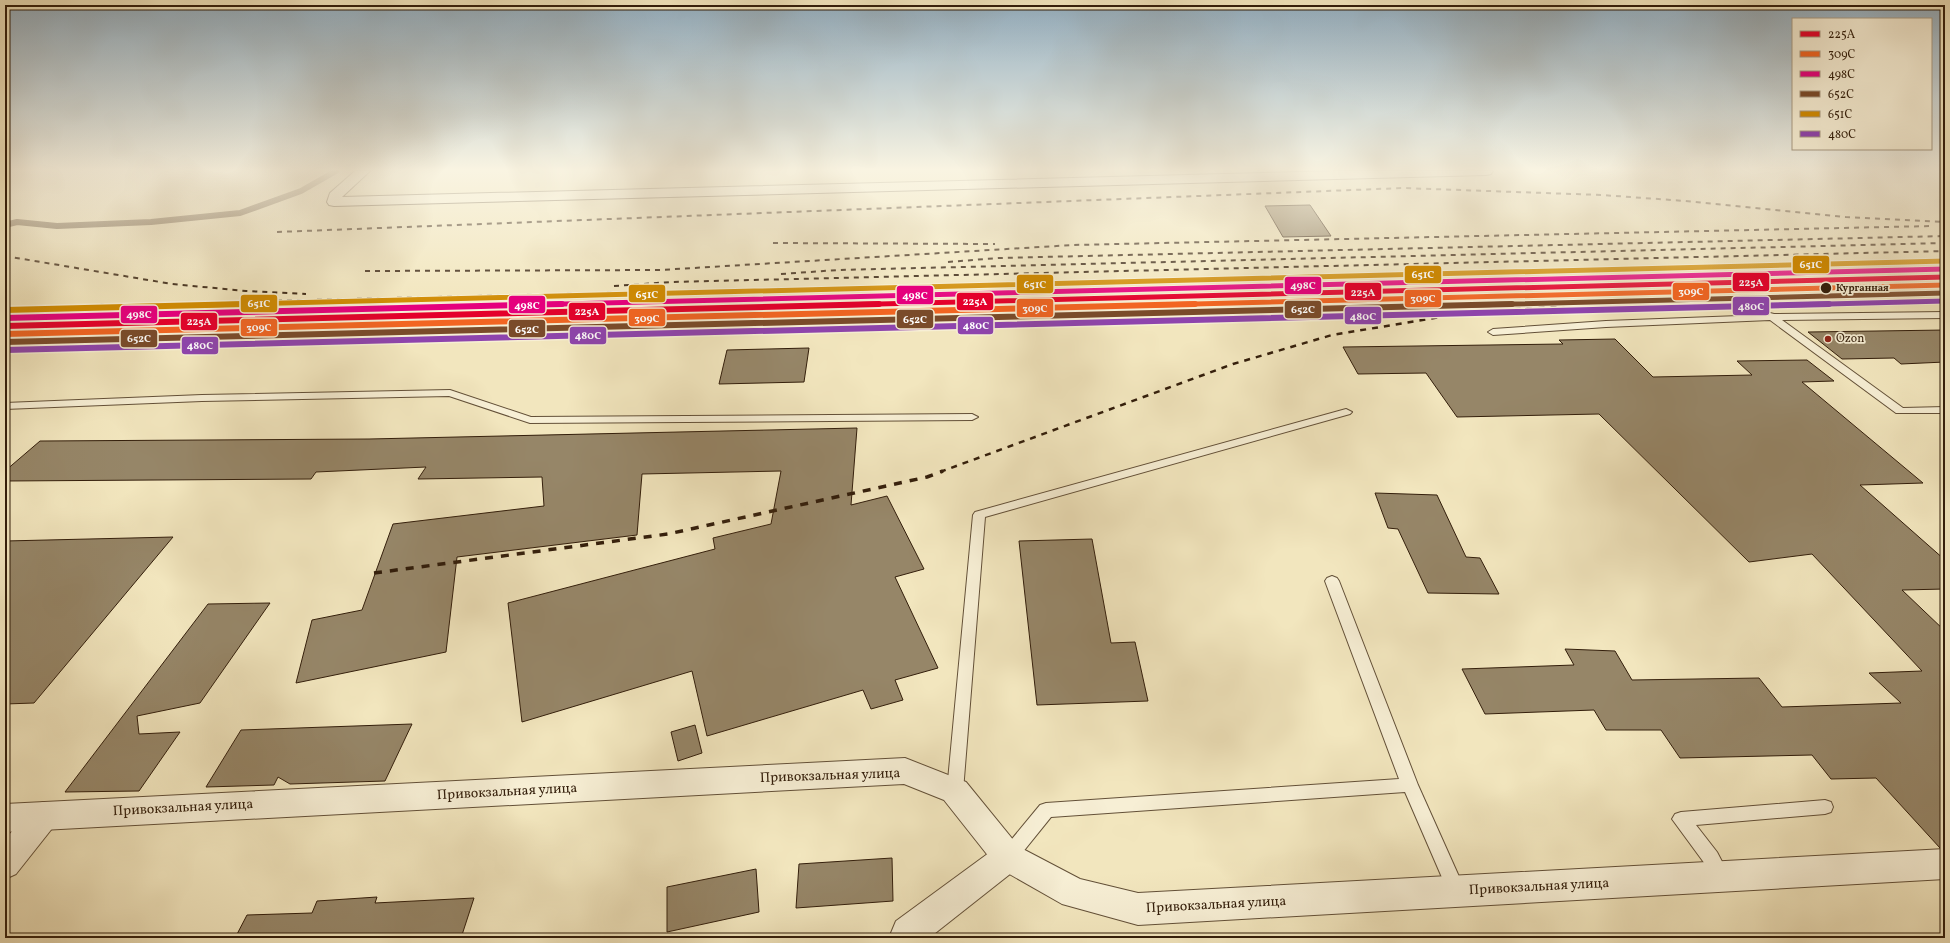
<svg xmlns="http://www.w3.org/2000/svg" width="1950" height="943" font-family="Vollkorn,serif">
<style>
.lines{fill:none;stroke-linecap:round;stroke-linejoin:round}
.stream{stroke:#7f6d52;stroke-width:6}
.building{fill:#968668;stroke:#331e0b}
.service-casing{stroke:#635038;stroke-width:2}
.minor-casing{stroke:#635038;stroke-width:2}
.tertiary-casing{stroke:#635038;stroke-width:2}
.service{fill:#f7efd5;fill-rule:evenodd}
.minor{fill:#f7efd5;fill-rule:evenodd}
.tertiary{fill:#f7efd5;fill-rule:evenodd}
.rail-far2{stroke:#331e0b;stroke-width:2;stroke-dasharray:5 5;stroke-linecap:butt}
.rail-far1{stroke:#331e0b;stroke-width:2.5;stroke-dasharray:6 6;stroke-linecap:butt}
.rail{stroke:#331e0b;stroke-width:3.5;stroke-dasharray:8 8;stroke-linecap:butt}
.rail-1-far1-casing{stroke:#f7efd5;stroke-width:7}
.rail-1-casing{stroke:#f7efd5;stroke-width:9}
.rail-2-far1-casing{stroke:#f7efd5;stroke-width:7}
.rail-2-casing{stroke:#f7efd5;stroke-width:9}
.rail-3-far1-casing{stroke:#f7efd5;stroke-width:7}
.rail-3-casing{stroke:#f7efd5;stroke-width:9}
.rail-4-far1-casing{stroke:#f7efd5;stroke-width:7}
.rail-4-casing{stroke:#f7efd5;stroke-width:9}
.rail-5-far1-casing{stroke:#f7efd5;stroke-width:7}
.rail-5-casing{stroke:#f7efd5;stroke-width:9}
.rail-6-far1-casing{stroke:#f7efd5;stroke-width:7}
.rail-6-casing{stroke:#f7efd5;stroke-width:9}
.rail-1-far1{stroke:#e4002b;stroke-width:5}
.rail-1{stroke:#e4002b;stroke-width:6}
.rail-2-far1{stroke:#f26522;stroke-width:5}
.rail-2{stroke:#f26522;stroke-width:6}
.rail-3-far1{stroke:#e5007d;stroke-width:5}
.rail-3{stroke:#e5007d;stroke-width:6}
.rail-4-far1{stroke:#7a4b2a;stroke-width:5}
.rail-4{stroke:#7a4b2a;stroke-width:6}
.rail-5-far1{stroke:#d08b02;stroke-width:5}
.rail-5{stroke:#d08b02;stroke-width:6}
.rail-6-far1{stroke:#8e44ad;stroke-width:5}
.rail-6{stroke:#8e44ad;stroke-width:6}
.stop-dot{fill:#331e0b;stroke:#f7efd5;stroke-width:1.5}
.poi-dot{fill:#8f2418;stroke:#f7efd5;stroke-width:1.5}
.labels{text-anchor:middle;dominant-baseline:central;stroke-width:3.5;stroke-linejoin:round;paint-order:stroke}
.far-stop-label{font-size:10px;font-weight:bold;fill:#331e0b;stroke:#f7efd5;text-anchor:start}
.poi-label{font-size:12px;fill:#331e0b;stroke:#f7efd5;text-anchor:start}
.near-street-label{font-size:14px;fill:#331e0b;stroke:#f7efd5}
.line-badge{stroke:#f7efd5;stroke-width:1.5}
.badge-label{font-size:11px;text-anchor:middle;font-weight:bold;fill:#fff}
</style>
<rect width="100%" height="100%" fill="#f2e6be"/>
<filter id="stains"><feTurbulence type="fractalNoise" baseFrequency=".005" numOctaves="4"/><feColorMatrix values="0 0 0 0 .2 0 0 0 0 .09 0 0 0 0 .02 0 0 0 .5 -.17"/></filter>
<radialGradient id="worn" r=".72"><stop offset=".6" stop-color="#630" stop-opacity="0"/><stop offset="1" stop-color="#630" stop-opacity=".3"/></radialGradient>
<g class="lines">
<path class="stream" d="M 5,225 L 17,222 L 57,226 L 151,222 L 240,213 L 301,191 L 336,171"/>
</g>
<g class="building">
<path d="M 1310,205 L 1331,236 L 1283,237 L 1265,206 Z"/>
<path d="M 1945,330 L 1945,362 L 1901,364 L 1894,358 L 1842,359 L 1808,332 Z"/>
<path d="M 1615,339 L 1653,377 L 1752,375 L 1737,361 L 1807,360 L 1834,381 L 1802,382 L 1923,483 L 1860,485 L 1945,560 L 1945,589 L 1902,590 L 1945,631 L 1945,848 L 1940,848 L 1876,778 L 1831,779 L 1812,755 L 1680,758 L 1661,730 L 1606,730 L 1594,710 L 1485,714 L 1462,669 L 1574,665 L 1565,649 L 1615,651 L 1632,680 L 1759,678 L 1782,707 L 1901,703 L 1869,673 L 1922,671 L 1812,554 L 1749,562 L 1599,414 L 1457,417 L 1426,373 L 1358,374 L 1343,347 L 1563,344 L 1559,340 Z"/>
<path d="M 809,348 L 804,382 L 719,384 L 727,350 Z"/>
<path d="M 857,428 L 851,505 L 887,496 L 924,569 L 895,577 L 938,668 L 895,680 L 903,700 L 871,709 L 863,690 L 707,736 L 692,671 L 522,722 L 508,603 L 715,549 L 713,538 L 771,524 L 781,471 L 642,474 L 637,535 L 457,557 L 446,652 L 296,683 L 312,620 L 362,610 L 393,524 L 544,506 L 542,477 L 418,479 L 426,467 L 316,472 L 311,479 L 5,481 L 5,471 L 40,441 L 369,439 Z"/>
<path d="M 1375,493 L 1437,495 L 1466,557 L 1480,558 L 1499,594 L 1428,593 L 1398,529 L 1388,528 Z"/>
<path d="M 173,537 L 34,703 L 5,704 L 5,541 Z"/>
<path d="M 1092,539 L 1111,643 L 1135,642 L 1148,701 L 1037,705 L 1019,541 Z"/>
<path d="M 270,603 L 200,703 L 137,716 L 139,734 L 180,732 L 139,791 L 65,792 L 208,604 Z"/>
<path d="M 412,724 L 385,781 L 290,784 L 278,777 L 274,785 L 206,787 L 241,730 Z"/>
<path d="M 695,725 L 702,753 L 678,761 L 671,732 Z"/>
<path d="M 892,858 L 893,901 L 796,908 L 799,864 Z"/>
<path d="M 756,869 L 759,912 L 667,932 L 667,887 Z"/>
<path d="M 377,897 L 375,903 L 474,898 L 461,938 L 235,938 L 247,915 L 312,913 L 317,901 Z"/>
</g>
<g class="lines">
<defs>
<g id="service">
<path d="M 1945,312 L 1945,318 L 1782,320 L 1903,408 L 1945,407 L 1945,413 L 1896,413 L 1770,320 L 1606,327 L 1493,335 L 1488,332 L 1493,329 L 1606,321 L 1766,315 L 1770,313 L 1774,314 Z"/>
<path d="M 450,390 L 531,417 L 972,414 L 978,417 L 972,420 L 530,423 L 449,396 L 202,401 L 5,409 L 5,403 L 202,395 Z"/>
<path d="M 1346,409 L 1352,412 L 1350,414 L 985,517 L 963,791 L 961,796 L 955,798 L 949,796 L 947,791 L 973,515 L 975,512 Z"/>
<path d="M 1332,576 L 1337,578 L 1339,581 L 1418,785 L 1465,890 L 1462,896 L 1456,898 L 1450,896 L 1405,792 L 1051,817 L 1014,863 L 1008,865 L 1002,863 L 999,857 L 1002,851 L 1040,805 L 1046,803 L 1399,779 L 1325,581 L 1327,578 Z"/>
<path d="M 1825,800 L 1831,802 L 1833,807 L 1831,812 L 1825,814 L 1696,825 L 1717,852 L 1729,875 L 1726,881 L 1720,883 L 1714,881 L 1705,864 L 1672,819 L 1675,814 L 1681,812 Z"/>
</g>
<g id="minor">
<path d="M 355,171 L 370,171 L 342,197 L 1340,171 L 1493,171 L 1491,174 L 1486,175 L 334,206 L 329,205 L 327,202 L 330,193 Z"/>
<path d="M 43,802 L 54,806 L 59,816 L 54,826 L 16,874 L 5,879 L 5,840 L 32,806 Z"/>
<path d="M 1008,843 L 1019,847 L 1024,857 L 1019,867 L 929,938 L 893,938 L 891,933 L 896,921 L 997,847 Z"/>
</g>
<path id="tertiary" d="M 905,758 L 966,782 L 1019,847 L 1080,879 L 1138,893 L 1945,849 L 1945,879 L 1138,925 L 1062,904 L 997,867 L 944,800 L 904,784 L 5,832 L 5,804 Z"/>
</defs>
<use href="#service" class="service-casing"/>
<use href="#minor" class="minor-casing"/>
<use href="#tertiary" class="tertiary-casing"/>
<use href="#service" class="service"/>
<use href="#minor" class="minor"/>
<use href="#tertiary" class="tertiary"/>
<g class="rail-far2">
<path d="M 277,232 L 1403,188 L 1602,195 L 1686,201 L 1846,217 L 1945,222"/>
<path d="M 773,243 L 995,244"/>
<path d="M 5,256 L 172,284 L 246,291 L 306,294"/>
<path d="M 948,262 L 998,258 L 1945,236"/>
<path d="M 365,271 L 660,270 L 1073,245 L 1931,226"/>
<path d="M 781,274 L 838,270 L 1945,243"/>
<path d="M 614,286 L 671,282 L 1945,251"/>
<path d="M 97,305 L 1945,261"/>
<path d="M 1562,305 L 1596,302"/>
</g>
<g class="rail-far1">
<path d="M 5,312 L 112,304"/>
<path d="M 613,337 L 1428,315"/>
<path d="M 940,472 L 1233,364 L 1332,335 L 1459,314 L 1574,304"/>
</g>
<path class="rail" d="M 374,573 L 668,534 L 927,477 L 943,471"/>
<defs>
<path id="rail-1-far1" d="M 839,305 L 1945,277"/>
<path id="rail-1" d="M 5,326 L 879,304"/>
<path id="rail-2-far1" d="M 1156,305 L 1945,285"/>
<path id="rail-2" d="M 5,334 L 1195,304"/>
<path id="rail-3-far1" d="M 522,305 L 1945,269"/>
<path id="rail-3" d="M 5,318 L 562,304"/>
<path id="rail-4-far1" d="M 1472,305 L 1945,293"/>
<path id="rail-4" d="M 5,342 L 1512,304"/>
<path id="rail-5-far1" d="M 205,305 L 1945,261"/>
<path id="rail-5" d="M 5,310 L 245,304"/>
<path id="rail-6-far1" d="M 1789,305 L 1945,301"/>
<path id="rail-6" d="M 6,350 L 1829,304"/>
</defs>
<use href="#rail-1-far1" class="rail-1-far1-casing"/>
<use href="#rail-1" class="rail-1-casing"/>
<use href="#rail-2-far1" class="rail-2-far1-casing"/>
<use href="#rail-2" class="rail-2-casing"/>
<use href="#rail-3-far1" class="rail-3-far1-casing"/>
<use href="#rail-3" class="rail-3-casing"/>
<use href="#rail-4-far1" class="rail-4-far1-casing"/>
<use href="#rail-4" class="rail-4-casing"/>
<use href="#rail-5-far1" class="rail-5-far1-casing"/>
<use href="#rail-5" class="rail-5-casing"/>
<use href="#rail-6-far1" class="rail-6-far1-casing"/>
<use href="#rail-6" class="rail-6-casing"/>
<use href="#rail-1-far1" class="rail-1-far1"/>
<use href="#rail-1" class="rail-1"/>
<use href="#rail-2-far1" class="rail-2-far1"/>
<use href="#rail-2" class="rail-2"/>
<use href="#rail-3-far1" class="rail-3-far1"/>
<use href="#rail-3" class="rail-3"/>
<use href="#rail-4-far1" class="rail-4-far1"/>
<use href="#rail-4" class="rail-4"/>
<use href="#rail-5-far1" class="rail-5-far1"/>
<use href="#rail-5" class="rail-5"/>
<use href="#rail-6-far1" class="rail-6-far1"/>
<use href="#rail-6" class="rail-6"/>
</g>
<linearGradient id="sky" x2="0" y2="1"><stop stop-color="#92adbf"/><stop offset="0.56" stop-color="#f9f4e2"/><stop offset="1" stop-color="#f9f4e2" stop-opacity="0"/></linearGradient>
<rect width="1950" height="303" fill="url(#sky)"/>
<circle class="stop-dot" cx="1826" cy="288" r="6"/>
<circle class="poi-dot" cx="1828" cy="339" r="4"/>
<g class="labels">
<g class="far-stop-label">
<text x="1836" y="288">Курганная</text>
</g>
<g class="poi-label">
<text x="1836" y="339">Ozon</text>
</g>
<g class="near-street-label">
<text transform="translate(830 776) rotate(-2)">Привокзальная улица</text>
<text transform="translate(507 792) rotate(-3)">Привокзальная улица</text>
<text transform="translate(183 808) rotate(-3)">Привокзальная улица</text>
<text transform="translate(1539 887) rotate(-3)">Привокзальная улица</text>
<text transform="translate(1216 905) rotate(-3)">Привокзальная улица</text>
</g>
</g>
<g class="line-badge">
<rect x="1792" y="255" width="38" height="19" rx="4" fill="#d08b02"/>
<rect x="1404" y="265" width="38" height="19" rx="4" fill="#d08b02"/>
<rect x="1732" y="272" width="38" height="20" rx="4" fill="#e4002b"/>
<rect x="1016" y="274" width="38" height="20" rx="4" fill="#d08b02"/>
<rect x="1284" y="276" width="38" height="19" rx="4" fill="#e5007d"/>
<rect x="1672" y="282" width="38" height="19" rx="4" fill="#f26522"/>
<rect x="1344" y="282" width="38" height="19" rx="4" fill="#e4002b"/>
<rect x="628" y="284" width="38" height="19" rx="4" fill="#d08b02"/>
<rect x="896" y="285" width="38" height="20" rx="4" fill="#e5007d"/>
<rect x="1404" y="289" width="38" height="19" rx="4" fill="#f26522"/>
<rect x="956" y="292" width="38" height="19" rx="4" fill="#e4002b"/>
<rect x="240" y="294" width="38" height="19" rx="4" fill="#d08b02"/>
<rect x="508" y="295" width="38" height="19" rx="4" fill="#e5007d"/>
<rect x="1732" y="296" width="38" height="20" rx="4" fill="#8e44ad"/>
<rect x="1016" y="298" width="38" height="20" rx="4" fill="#f26522"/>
<rect x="1284" y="300" width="38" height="19" rx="4" fill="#7a4b2a"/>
<rect x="568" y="302" width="38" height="19" rx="4" fill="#e4002b"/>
<rect x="120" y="305" width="38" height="19" rx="4" fill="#e5007d"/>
<rect x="1344" y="306" width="38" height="19" rx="4" fill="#8e44ad"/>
<rect x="628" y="308" width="38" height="19" rx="4" fill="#f26522"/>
<rect x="896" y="309" width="38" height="20" rx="4" fill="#7a4b2a"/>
<rect x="180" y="312" width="38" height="19" rx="4" fill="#e4002b"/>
<rect x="957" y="316" width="37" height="19" rx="4" fill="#8e44ad"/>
<rect x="240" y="318" width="38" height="19" rx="4" fill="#f26522"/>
<rect x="508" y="319" width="38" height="19" rx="4" fill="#7a4b2a"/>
<rect x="569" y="326" width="38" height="19" rx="4" fill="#8e44ad"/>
<rect x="120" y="329" width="38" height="19" rx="4" fill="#7a4b2a"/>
<rect x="181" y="336" width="38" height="19" rx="4" fill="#8e44ad"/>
</g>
<g class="badge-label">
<text x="1811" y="268">651С</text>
<text x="1423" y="278">651С</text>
<text x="1751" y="286">225А</text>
<text x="1035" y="288">651С</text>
<text x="1303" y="289">498С</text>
<text x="1691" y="295">309С</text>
<text x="1363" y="296">225А</text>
<text x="647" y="298">651С</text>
<text x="915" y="299">498С</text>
<text x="1423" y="302">309С</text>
<text x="975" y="305">225А</text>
<text x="259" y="307">651С</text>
<text x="527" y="309">498С</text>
<text x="1751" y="310">480С</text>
<text x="1035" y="312">309С</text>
<text x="1303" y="313">652С</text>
<text x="587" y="315">225А</text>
<text x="139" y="318">498С</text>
<text x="1363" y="320">480С</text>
<text x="647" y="322">309С</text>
<text x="915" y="323">652С</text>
<text x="199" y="325">225А</text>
<text x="976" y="329">480С</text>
<text x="259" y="331">309С</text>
<text x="527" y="333">652С</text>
<text x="588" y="339">480С</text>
<text x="139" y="342">652С</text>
<text x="200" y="349">480С</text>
</g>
<rect width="1950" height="943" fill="none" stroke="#f2e6be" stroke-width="20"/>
<rect x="6" y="6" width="1938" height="931" fill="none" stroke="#331e0b" stroke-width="2"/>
<rect x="10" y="10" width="1930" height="923" fill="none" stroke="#331e0b"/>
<rect x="1792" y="18" width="140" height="132" fill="#f7efd5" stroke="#a99b84"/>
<rect x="1800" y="31" width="20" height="6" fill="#e4002b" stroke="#a99b84"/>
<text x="1828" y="38" font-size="12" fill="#331e0b">225А</text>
<rect x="1800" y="51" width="20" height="6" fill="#f26522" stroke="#a99b84"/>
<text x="1828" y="58" font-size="12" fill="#331e0b">309С</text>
<rect x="1800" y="71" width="20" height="6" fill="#e5007d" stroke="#a99b84"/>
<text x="1828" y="78" font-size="12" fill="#331e0b">498С</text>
<rect x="1800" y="91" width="20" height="6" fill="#7a4b2a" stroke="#a99b84"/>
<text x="1828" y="98" font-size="12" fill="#331e0b">652С</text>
<rect x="1800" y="111" width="20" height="6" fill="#d08b02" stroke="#a99b84"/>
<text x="1828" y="118" font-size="12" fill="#331e0b">651С</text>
<rect x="1800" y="131" width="20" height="6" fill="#8e44ad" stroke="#a99b84"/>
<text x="1828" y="138" font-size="12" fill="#331e0b">480С</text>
<rect width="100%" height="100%" filter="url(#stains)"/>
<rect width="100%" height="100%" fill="url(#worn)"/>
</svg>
